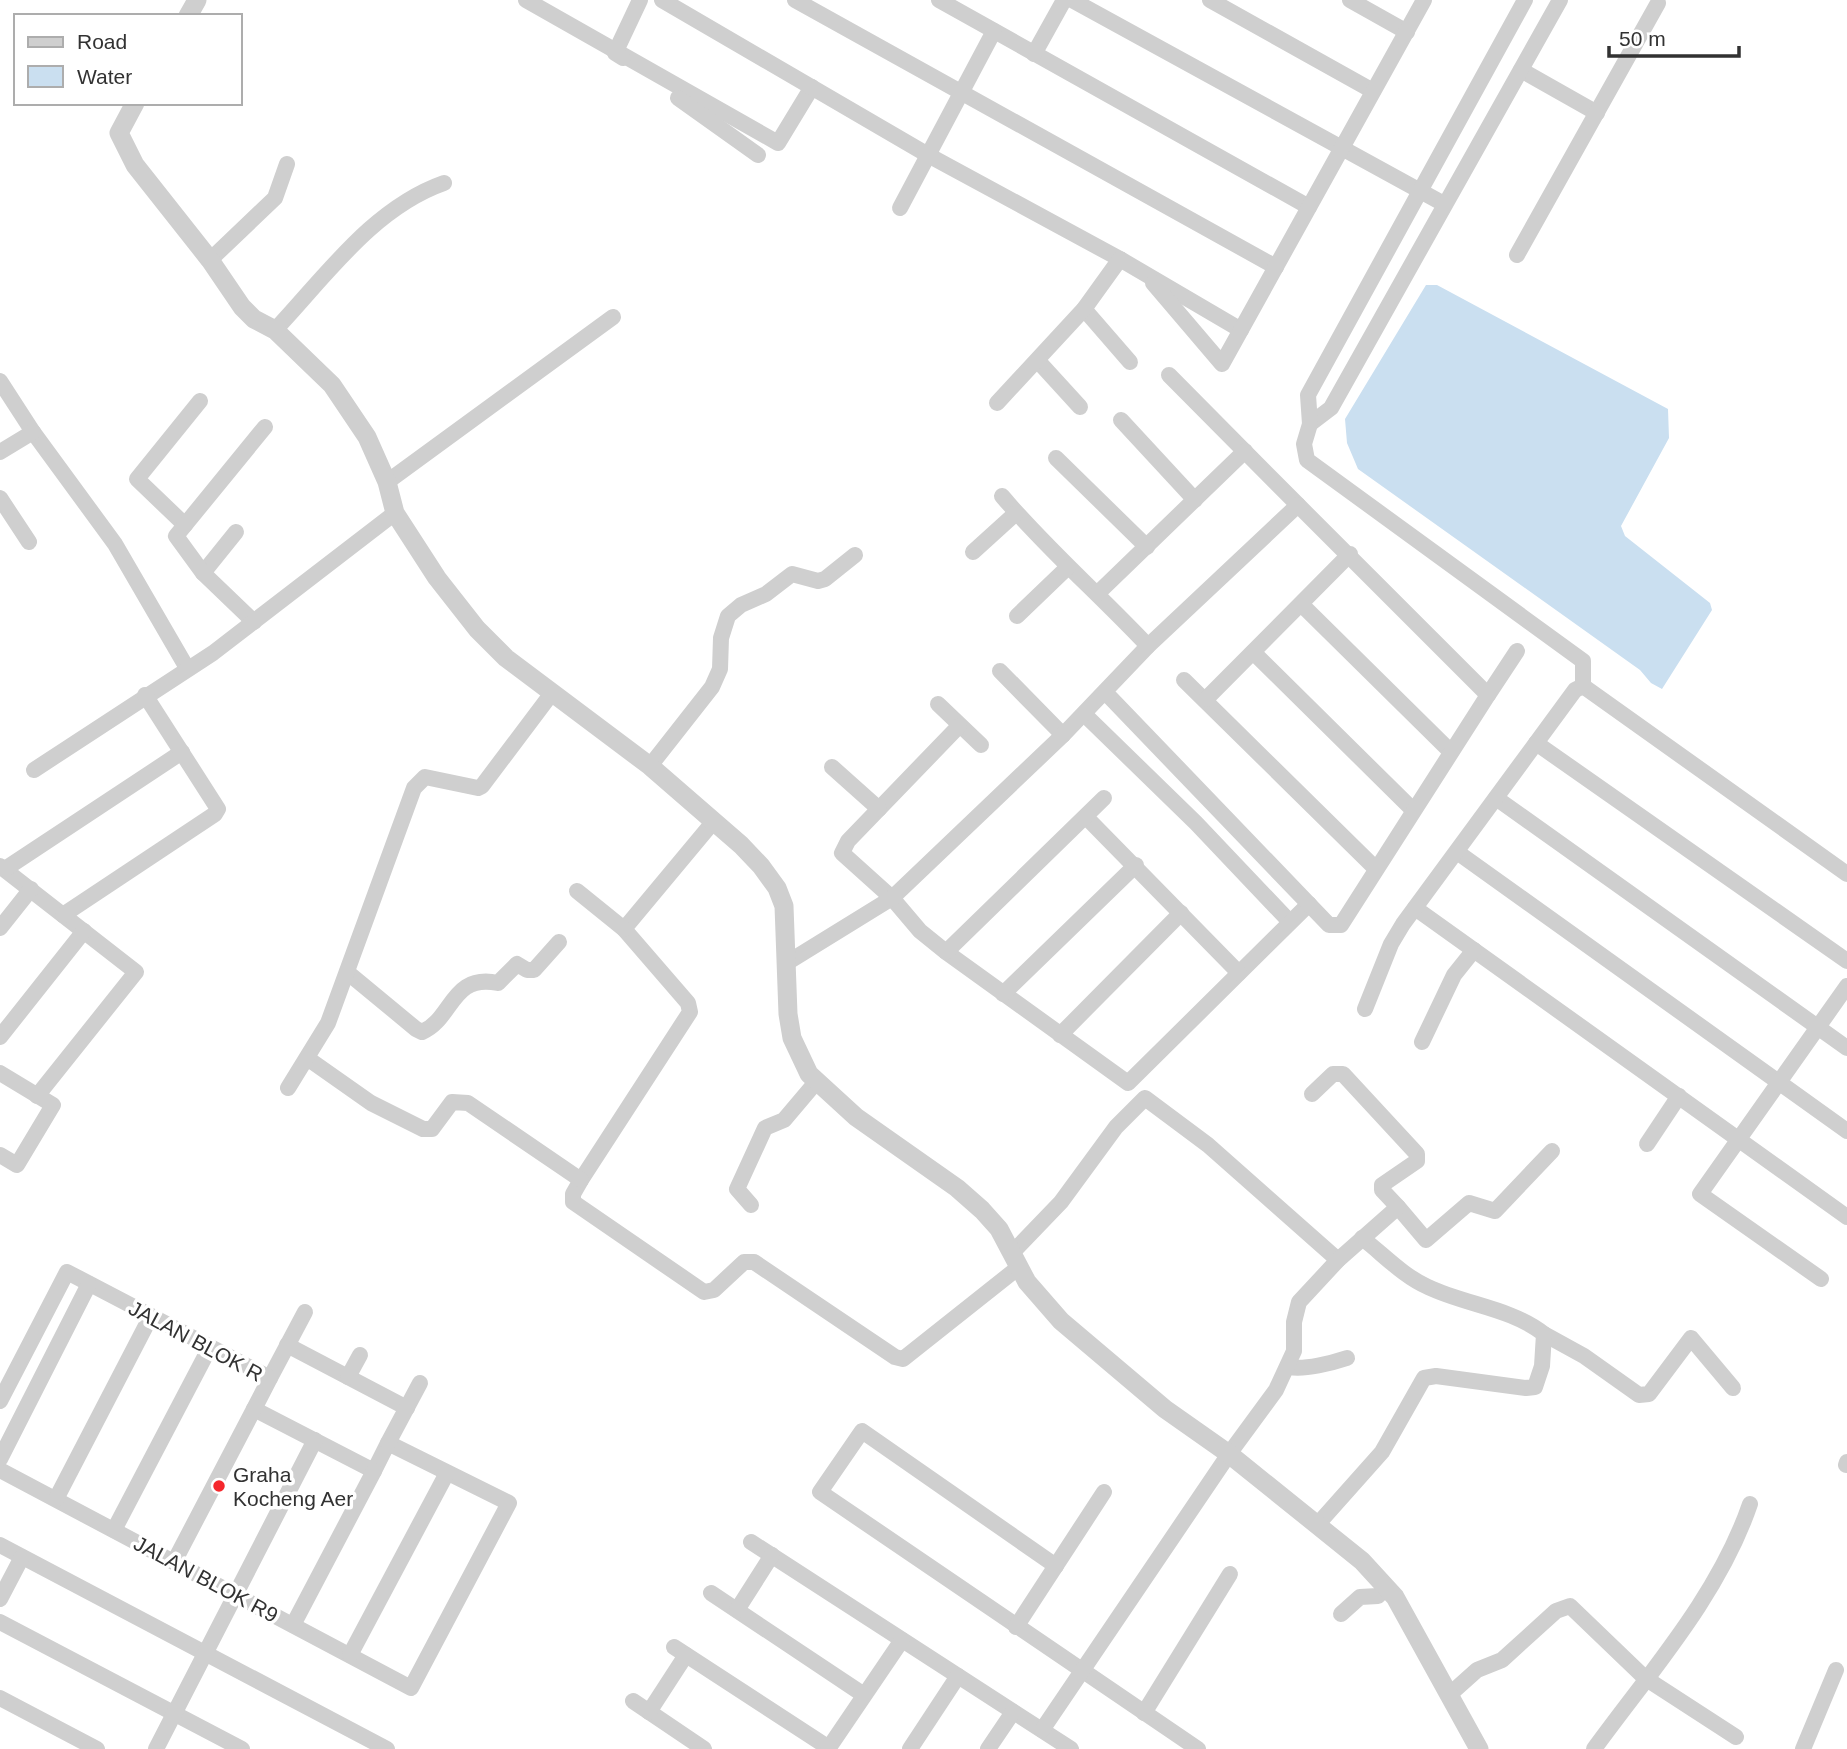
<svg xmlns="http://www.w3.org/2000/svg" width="1847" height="1749" font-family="Helvetica,sans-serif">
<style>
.water{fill:#cadff0}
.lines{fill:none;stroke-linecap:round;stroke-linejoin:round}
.minor{stroke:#cfcfcf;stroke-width:16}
.tertiary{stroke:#cfcfcf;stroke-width:19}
.poi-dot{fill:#f5272c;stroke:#fff;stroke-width:2.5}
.labels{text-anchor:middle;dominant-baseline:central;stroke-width:7;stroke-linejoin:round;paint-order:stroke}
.street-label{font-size:21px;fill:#323232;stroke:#fff}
.poi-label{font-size:21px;fill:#323232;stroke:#fff;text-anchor:start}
</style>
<rect width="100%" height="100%" fill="#fff"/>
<path class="water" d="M 1426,285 L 1437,285 L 1668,409 L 1669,438 L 1621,526 L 1625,536 L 1710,603 L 1712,610 L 1662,689 L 1651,683 L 1640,670 L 1358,469 L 1347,443 L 1345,419 Z"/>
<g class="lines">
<g class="minor">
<path d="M 526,0 L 778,143 L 812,87"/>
<path d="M 662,0 L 928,155 L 1120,259 L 1241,330"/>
<path d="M 795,0 L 1276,267"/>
<path d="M 939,0 L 1309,207"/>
<path d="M 1072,0 L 1444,204"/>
<path d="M 1210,0 L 1373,91"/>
<path d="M 1350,0 L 1407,32"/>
<path d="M 1034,54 L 1064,0"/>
<path d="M 623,58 L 615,53 L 640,0"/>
<path d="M 1521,70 L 1597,113"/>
<path d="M 678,98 L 758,155"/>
<path d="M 900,208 L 994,31"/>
<path d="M 1517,255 L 1658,3"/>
<path d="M 210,260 L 275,198 L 287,164"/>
<path d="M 1153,283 L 1222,364 L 1424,0"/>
<path d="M 1084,309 L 1130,362"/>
<path d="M 275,330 C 325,277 373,208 444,183"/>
<path d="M 1038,361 L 1080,407"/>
<path d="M 1169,375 L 1298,505"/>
<path d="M 0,381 L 33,432 L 115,544 L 187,668"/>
<path d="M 997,403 L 1084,309 L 1120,259"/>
<path d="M 1121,420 L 1195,500"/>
<path d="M 1310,424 L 1331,408 L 1560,0"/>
<path d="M 0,452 L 33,432"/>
<path d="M 1056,458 L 1147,547"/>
<path d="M 387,482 L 613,317"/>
<path d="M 1002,496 C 1047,549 1100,595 1148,646"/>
<path d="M 0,498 L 29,542"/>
<path d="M 185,525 L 137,479 L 200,401"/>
<path d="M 973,552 L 1016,513"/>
<path d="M 203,573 L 236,532"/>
<path d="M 1098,593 L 1245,451"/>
<path d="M 1301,604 L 1451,752"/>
<path d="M 1017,616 L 1068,567"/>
<path d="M 254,622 L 203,573 L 176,536 L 265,427"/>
<path d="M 1253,652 L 1413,810"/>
<path d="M 1000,671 L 1063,735"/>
<path d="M 1184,680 L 1376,869"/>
<path d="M 1583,686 L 1847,874"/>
<path d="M 1488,695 L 1517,651"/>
<path d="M 1206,699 L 1350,554"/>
<path d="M 938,704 L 981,745"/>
<path d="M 1084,714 L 1196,823 L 1290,922"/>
<path d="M 959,726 L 848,841 L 842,853 L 892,898 L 920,931 L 946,952 L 1128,1083 L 1309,904"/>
<path d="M 1536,743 L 1847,961"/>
<path d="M 650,766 L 712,687 L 720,669 L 721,638 L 728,616 L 741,605 L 766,594 L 792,574 L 818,581 L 825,579 L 855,555"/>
<path d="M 832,767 L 879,809"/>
<path d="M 34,770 L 213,653 L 395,513"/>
<path d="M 1496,798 L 1847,1048"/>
<path d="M 1086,817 L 1239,973"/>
<path d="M 714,821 L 624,929 L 688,1003 L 690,1012 L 581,1180 L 573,1194 L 573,1202 L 704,1292 L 714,1290 L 744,1262 L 754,1262 L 895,1357 L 903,1359 L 1019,1267"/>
<path d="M 1457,852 L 1847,1131"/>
<path d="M 0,866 L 136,972 L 37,1096"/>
<path d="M 5,869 L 182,752"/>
<path d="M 577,891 L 624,929"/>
<path d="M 1415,908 L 1847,1217"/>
<path d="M 63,915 L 215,814 L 218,809 L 145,695"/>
<path d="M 0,928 L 31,889"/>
<path d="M 946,952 L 1104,798"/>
<path d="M 785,964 L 892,898 L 1063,735 L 1148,646 L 1298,505 L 1488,695 L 1341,925 L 1329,925 L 1105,692"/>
<path d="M 347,972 L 416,1029 L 422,1032 C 453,1019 451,973 498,983 L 517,964 L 527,970 L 534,970 L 559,942"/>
<path d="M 1003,994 L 1136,865"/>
<path d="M 1365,1009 L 1391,944 L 1403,924 L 1575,690 L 1583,686 L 1583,661 L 1307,460 L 1304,444 L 1310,424 L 1308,395 L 1525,0"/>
<path d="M 1060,1035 L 1181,913"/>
<path d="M 0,1037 L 84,931"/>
<path d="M 1422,1042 L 1454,975 L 1474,950"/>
<path d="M 307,1058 L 371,1103 L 423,1129 L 432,1129 L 452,1102 L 468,1103 L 581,1180"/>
<path d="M 0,1073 L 53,1105 L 17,1165 L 0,1155"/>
<path d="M 288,1088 L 328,1023 L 414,788 L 425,777 L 478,788 L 482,786 L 552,693"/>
<path d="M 1647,1144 L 1679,1096"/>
<path d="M 751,1205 L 737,1189 L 765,1128 L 784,1120 L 817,1081"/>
<path d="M 1398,1207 L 1426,1240 L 1469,1203 L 1495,1211 L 1552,1151"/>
<path d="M 1012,1253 L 1061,1202 L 1116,1127 L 1145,1098 L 1208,1145 L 1338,1260"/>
<path d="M 1821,1279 L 1700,1194 L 1847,986"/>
<path d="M 1544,1334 L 1584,1356 L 1639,1395 L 1649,1394 L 1691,1338 L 1733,1388"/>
<path d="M 287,1345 L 407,1408"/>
<path d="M 1289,1367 C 1305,1370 1332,1363 1347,1358"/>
<path d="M 348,1377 L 360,1355"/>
<path d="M 270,1378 L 305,1312"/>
<path d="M 0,1401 L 67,1272 L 270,1378 L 254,1409 L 374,1471 L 388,1443 L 509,1503 L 411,1688 L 0,1470"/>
<path d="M 388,1443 L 420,1383"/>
<path d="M 0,1459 L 89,1284"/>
<path d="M 1846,1465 L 1847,1462"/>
<path d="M 56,1499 L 151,1316"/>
<path d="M 1317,1525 L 1382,1452 L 1424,1378 L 1436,1376 L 1526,1388 L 1535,1387 L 1542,1366 L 1544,1334 C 1511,1308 1466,1305 1428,1287 C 1403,1276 1383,1254 1362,1238"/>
<path d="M 114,1530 L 210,1347"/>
<path d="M 751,1542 L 1071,1749"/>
<path d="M 0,1545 L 387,1749"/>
<path d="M 174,1562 L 254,1409"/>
<path d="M 1056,1566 L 862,1431 L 820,1492 L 1198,1749"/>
<path d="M 711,1593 L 864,1695"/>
<path d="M 0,1599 L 22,1557"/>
<path d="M 737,1610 L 772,1555"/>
<path d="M 1341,1614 L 1360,1597 L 1378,1596 L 1386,1586"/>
<path d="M 0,1622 L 242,1749"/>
<path d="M 293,1625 L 374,1471"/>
<path d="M 1016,1627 L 1104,1492"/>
<path d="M 674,1647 L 829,1748"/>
<path d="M 350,1655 L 447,1473"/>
<path d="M 1449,1695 L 1477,1670 L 1502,1660 L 1556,1611 L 1570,1606 L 1645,1678 L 1736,1737"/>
<path d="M 0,1698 L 97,1749"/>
<path d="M 633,1701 L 704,1749"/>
<path d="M 649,1712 L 686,1655"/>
<path d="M 1144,1713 L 1230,1574"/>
<path d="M 1042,1730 L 1229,1454 L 1276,1390 L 1294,1351 L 1294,1322 L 1299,1302 L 1338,1260 L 1398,1207 L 1382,1190 L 1382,1185 L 1417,1161 L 1417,1154 L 1343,1074 L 1333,1074 L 1312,1094"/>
<path d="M 156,1749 L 315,1440"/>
<path d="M 828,1749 L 902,1640"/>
<path d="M 910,1749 L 958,1676"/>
<path d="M 988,1749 L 1013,1712"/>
<path d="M 1594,1749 C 1650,1672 1719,1595 1750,1504"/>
<path d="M 1803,1749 L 1836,1670"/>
</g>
<g class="tertiary">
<path d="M 188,16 L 197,0"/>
<path d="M 135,103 L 119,133 L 135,165 L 210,260 L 242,307 L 254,319 L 275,330 L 332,385 L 367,437 L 387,482 L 395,513 L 437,578 L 477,629 L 506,658 L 650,766 L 741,845 L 761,866 L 777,888 L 784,906 L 788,1014 L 792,1038 L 809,1074 L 856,1117 L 957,1188 L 982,1210 L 999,1229 L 1027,1282 L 1061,1321 L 1165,1409 L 1229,1454 L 1362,1561 L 1395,1597 L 1479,1749"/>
</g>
</g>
<circle class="poi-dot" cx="219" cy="1486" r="7"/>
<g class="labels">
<g class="street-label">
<text transform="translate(196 1341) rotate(28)">JALAN BLOK R</text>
<text transform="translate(206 1579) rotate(28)">JALAN BLOK R9</text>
</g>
<g class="poi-label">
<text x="233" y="1474">Graha<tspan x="233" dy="24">Kocheng Aer</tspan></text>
</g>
</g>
<rect x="14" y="14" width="228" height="91" fill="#ffffff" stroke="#adadad" stroke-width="2"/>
<rect x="28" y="37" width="35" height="10" fill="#cfcfcf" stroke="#adadad" stroke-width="2"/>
<text x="77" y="49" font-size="21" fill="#323232">Road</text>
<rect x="28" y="66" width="35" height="21" fill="#cadff0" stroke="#adadad" stroke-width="2"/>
<text x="77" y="84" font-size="21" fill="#323232">Water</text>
<path d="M1609 46v10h130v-10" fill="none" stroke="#323232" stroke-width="3.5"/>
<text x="1619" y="46" font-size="21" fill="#323232" stroke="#ffffff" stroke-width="5" paint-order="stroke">50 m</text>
</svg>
